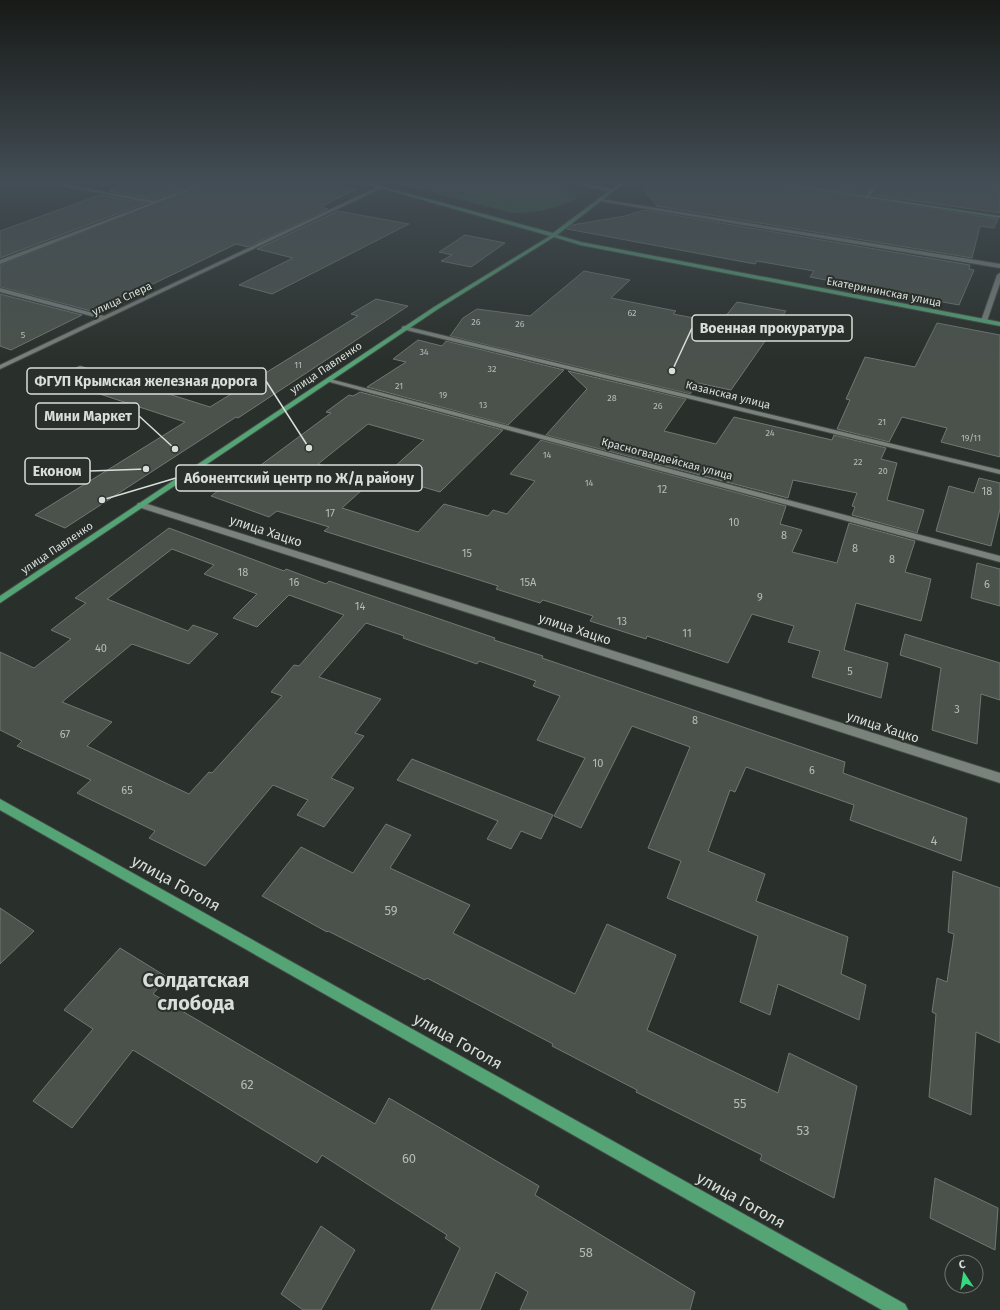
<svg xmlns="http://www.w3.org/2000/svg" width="1000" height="1310" font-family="'Fira Sans',sans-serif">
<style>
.green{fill:#325e41}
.building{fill:#4b524c;stroke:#707872;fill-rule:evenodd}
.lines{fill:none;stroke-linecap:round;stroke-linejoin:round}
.minor-casing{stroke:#454b47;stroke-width:2}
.major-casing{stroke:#454b47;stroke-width:2}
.minor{fill:#7a827c;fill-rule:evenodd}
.major{fill:#55a475;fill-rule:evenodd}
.labels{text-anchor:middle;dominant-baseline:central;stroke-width:4;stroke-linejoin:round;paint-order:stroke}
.far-number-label{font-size:9px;fill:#b6bbb7}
.far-street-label{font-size:11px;fill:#dadedb;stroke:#292f2a}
.number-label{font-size:11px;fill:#b6bbb7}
.street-label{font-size:13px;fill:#dadedb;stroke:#292f2a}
.near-number-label{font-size:13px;fill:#b6bbb7}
.near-street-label{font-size:16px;fill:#dadedb;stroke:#292f2a}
.near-district-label{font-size:20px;font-weight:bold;fill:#dadedb;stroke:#292f2a}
.leader{fill:none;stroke:#dadedb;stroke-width:1.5}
.callout-dot{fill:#dadedb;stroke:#292f2a;stroke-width:1.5}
.callout{fill:#292f2a;stroke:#dadedb;stroke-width:1.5}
.callout-label{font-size:14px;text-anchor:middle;font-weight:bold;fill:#dadedb}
</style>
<rect width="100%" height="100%" fill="#292f2a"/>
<path class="green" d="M 386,181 L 550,181 L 564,184 L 576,192 L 576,199 C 556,209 535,213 513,213 Z"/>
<g class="building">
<path d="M 118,181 L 204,181 L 155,199 L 109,191 L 120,187 Z"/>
<path d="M 214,181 L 327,181 L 356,189 L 321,207 L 328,209 L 248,247 L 236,244 L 153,284 L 150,283 L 91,311 L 0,287 L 0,265 Z"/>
<path d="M 654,181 L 758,181 L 759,182 L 863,198 L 864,200 L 870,199 L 998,219 L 994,228 L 980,226 L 972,258 L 656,206 L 657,206 L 643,189 Z"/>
<path d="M 777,181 L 875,181 L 866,194 Z"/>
<path d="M 882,181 L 958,181 L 977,183 L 978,181 L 1000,181 L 1000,213 L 873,195 Z"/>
<path d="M 100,195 L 146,203 L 0,258 L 0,231 Z"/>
<path d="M 644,210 L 970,265 L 969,269 L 974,270 L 959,305 L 810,277 L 814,271 L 757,261 L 755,264 L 567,229 L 572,225 L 625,216 Z"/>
<path d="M 338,211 L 409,224 L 272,294 L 239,285 L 293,258 L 257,249 Z"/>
<path d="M 465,235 L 505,243 L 471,267 L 441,261 L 452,255 L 439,252 Z"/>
<path d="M 584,271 L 630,280 L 611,298 L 676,311 L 673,314 L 720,323 L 737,302 L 786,311 L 731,390 L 698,383 L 690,394 L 450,336 L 463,318 L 477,309 L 530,316 Z"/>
<path d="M 0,294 L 82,315 L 11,350 L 0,346 Z"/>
<path d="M 376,299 L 408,306 L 238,418 L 236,417 L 65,528 L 35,515 L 185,422 L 54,379 L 80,366 L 210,407 L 358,316 L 351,314 Z"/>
<path d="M 937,323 L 1000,335 L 1000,457 L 941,442 L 947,428 L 902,417 L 889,442 L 837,429 L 850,400 L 846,399 L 865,357 L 915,367 Z"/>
<path d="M 418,340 L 442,346 L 446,341 L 564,370 L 508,425 L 367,387 L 406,362 L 393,359 Z"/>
<path d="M 568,371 L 686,399 L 664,431 L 716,444 L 734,417 L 832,440 L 834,435 L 886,448 L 881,459 L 897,463 L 887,500 L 924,510 L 917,533 L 852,515 L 855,507 L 852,506 L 857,493 L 793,480 L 788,498 L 546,435 L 587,389 Z"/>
<path d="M 360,392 L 503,430 L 440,492 L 406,482 L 403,484 L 382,478 L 424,440 L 368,424 L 318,464 L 373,480 L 342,508 L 418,532 L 444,504 L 488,516 L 493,510 L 507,514 L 535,481 L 510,474 L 541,440 L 786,506 L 780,524 L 802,530 L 792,552 L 837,563 L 849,523 L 915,541 L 905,572 L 931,579 L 921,621 L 856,603 L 844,650 L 888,663 L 881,698 L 812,677 L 820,651 L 788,642 L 794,626 L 752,614 L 728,663 L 647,636 L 646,639 L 590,621 L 593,616 L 543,600 L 540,603 L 496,589 L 498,586 L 324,531 L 329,527 L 277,511 L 269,517 L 211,496 L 241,474 L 246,476 L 331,413 L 326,412 L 349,395 L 353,396 Z"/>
<path d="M 979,478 L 1000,483 L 1000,509 L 991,546 L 936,531 L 949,486 L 974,493 Z"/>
<path d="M 169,528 L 284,571 L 286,569 L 326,584 L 329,581 L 495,638 L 494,640 L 543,656 L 542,658 L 845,762 L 843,773 L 967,818 L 961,861 L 850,820 L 854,805 L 746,767 L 735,792 L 730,790 L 708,851 L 765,874 L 756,901 L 848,937 L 841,974 L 866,985 L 859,1020 L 778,984 L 770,1015 L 740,1002 L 758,936 L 667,898 L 681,861 L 648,848 L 690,747 L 632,726 L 581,828 L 554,816 L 585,758 L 537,740 L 560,696 L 533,686 L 536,681 L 479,661 L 477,664 L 403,638 L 404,636 L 366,623 L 319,677 L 381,699 L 355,733 L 364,736 L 331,778 L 354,788 L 324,827 L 297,815 L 308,800 L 273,785 L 205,866 L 149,838 L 155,831 L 77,793 L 91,780 L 17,746 L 22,741 L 0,730 L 0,652 L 34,668 L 71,639 L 51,630 L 86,603 L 75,598 ZM 172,549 L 214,565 L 204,574 L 257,594 L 233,618 L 257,627 L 289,595 L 344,615 L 299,666 L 294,665 L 271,692 L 282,696 L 212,773 L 209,772 L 189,794 L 87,746 L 112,722 L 62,702 L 132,644 L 189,664 L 218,634 L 193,625 L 188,631 L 107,599 Z"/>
<path d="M 977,563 L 1000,569 L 1000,606 L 971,598 Z"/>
<path d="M 905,634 L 1000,663 L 1000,700 L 981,694 L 977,744 L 932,730 L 941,668 L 900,655 Z"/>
<path d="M 412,759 L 553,815 L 541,839 L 521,831 L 511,849 L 487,839 L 498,821 L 397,780 Z"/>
<path d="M 386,824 L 411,835 L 390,868 L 470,905 L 453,933 L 575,994 L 607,924 L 676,955 L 647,1030 L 778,1093 L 789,1053 L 857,1086 L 834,1198 L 760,1160 L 762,1155 L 636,1092 L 637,1090 L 552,1046 L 553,1044 L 427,978 L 425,980 L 328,931 L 327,932 L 262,896 L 301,847 L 353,873 Z"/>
<path d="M 953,871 L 1000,888 L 1000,1043 L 976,1032 L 971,1115 L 929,1097 L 936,1014 L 932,1012 L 937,978 L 947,982 L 954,934 L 948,932 Z"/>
<path d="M 0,908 L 34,931 L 0,964 Z"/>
<path d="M 120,948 L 167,977 L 153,994 L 375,1124 L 389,1098 L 539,1186 L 535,1195 L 695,1292 L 690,1310 L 520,1310 L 528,1292 L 496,1272 L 480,1310 L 431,1310 L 460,1248 L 445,1238 L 447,1235 L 322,1155 L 317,1163 L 133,1050 L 72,1128 L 33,1101 L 93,1029 L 64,1010 Z"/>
<path d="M 935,1178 L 998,1208 L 995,1250 L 930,1218 Z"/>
<path d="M 321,1226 L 355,1250 L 321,1310 L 303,1310 L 281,1294 Z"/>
</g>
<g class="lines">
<defs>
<g id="minor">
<path d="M 38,181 L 46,181 L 155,201 L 208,181 L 213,181 L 0,264 L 0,260 L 151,203 Z"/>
<path d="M 877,181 L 881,181 L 868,199 L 864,199 Z"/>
<path d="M 380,186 L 384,187 L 0,369 L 0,365 L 99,318 L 0,292 L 0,288 L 104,316 Z"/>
<path d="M 601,199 L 1000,264 L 1000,268 L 599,201 Z"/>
<path d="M 1000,273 L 1000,283 L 987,321 L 982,322 L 981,321 L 997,275 Z"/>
<path d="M 404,326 L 1000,470 L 1000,474 L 402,329 L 402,327 Z"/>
<path d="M 326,379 L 330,379 L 1000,556 L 1000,562 L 326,381 Z"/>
<path d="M 138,503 L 144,503 L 1000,773 L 1000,783 L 138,507 L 137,505 Z"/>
</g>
<g id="major">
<path d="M 356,181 L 362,181 L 553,233 L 609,191 L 563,181 L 571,181 L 612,189 L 623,181 L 627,181 L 557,235 L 581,242 L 1000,322 L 1000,326 L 580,245 L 554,237 L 438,309 L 0,603 L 0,596 L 434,307 L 550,236 Z"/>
<path d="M 759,181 L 768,181 L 1000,216 L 1000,218 Z"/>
<path d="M 0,799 L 905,1304 L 908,1310 L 882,1310 L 0,810 Z"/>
</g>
</defs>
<use href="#minor" class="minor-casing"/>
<use href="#major" class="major-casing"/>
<use href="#minor" class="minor"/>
<use href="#major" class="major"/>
</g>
<linearGradient id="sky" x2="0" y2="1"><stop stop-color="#171a17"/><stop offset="0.5" stop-color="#434d55"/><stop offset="1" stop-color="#434d55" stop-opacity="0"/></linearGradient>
<rect width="1000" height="364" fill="url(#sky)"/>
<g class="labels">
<g class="far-number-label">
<text x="632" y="313">62</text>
<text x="476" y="322">26</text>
<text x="520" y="324">26</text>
<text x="23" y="335">5</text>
<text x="424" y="352">34</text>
<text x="298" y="365">11</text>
<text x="492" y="369">32</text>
<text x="399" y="386">21</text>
<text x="443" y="395">19</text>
<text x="612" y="398">28</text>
<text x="483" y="405">13</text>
<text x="658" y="406">26</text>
<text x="882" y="422">21</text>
<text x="770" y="433">24</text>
<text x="971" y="438">19/11</text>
<text x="547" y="455">14</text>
<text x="858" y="462">22</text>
<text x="883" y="471">20</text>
<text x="589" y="483">14</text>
</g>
<g class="far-street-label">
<text transform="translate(884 292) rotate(11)">Екатерининская улица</text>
<text transform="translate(122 299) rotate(-25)">улица Спера</text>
<text transform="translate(326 368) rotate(-34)">улица Павленко</text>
<text transform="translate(728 395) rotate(14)">Казанская улица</text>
<text transform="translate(667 459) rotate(15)">Красногвардейская улица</text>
<text transform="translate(57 548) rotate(-34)">улица Павленко</text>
</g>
<g class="number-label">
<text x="662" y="489">12</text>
<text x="987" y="491">18</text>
<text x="330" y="513">17</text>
<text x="734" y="522">10</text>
<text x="784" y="535">8</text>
<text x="855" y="548">8</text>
<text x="467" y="553">15</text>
<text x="892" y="559">8</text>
<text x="243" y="572">18</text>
<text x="294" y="582">16</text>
<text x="528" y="582">15А</text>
<text x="987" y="584">6</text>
<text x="760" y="597">9</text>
<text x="360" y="606">14</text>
<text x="622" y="621">13</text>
<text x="687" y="633">11</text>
<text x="101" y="648">40</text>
<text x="850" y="671">5</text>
<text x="957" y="709">3</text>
<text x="695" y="720">8</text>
<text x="65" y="734">67</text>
<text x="598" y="763">10</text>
<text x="812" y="770">6</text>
<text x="127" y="790">65</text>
</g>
<g class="street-label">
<text transform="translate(266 531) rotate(18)">улица Хацко</text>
<text transform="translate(575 629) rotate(18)">улица Хацко</text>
<text transform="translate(883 727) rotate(18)">улица Хацко</text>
</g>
<g class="near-number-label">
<text x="934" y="840">4</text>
<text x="391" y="910">59</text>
<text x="247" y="1084">62</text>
<text x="740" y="1103">55</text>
<text x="803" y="1130">53</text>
<text x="409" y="1158">60</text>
<text x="586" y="1252">58</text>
</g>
<g class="near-street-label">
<text transform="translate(176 883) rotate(29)">улица Гоголя</text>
<text transform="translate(458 1041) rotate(29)">улица Гоголя</text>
<text transform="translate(741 1200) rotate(29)">улица Гоголя</text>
</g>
<g class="near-district-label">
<text x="196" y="980">Солдатская<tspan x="196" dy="23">слобода</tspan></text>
</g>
</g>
<path class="leader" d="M672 371L692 328M309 448L266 381M175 449L139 416M146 469L90 471M102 500L176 478"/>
<g class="callout-dot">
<circle cx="672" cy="371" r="4"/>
<circle cx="309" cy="448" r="4"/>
<circle cx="175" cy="449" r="4"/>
<circle cx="146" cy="469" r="4"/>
<circle cx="102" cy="500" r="4"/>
</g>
<g class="callout">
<rect x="692" y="315" width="160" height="26" rx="4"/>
<rect x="27" y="368" width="239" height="26" rx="4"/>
<rect x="36" y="403" width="103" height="26" rx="4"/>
<rect x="25" y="458" width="65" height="26" rx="4"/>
<rect x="176" y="465" width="246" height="26" rx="4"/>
</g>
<g class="callout-label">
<text x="772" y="333">Военная прокуратура</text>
<text x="146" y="386">ФГУП Крымская железная дорога</text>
<text x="88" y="421">Мини Маркет</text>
<text x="57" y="476">Економ</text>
<text x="299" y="483">Абонентский центр по Ж/д району</text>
</g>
<g transform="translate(964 1274) rotate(348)"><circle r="19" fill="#292f2a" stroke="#707571"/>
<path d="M0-3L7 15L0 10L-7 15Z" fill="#38d880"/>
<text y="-6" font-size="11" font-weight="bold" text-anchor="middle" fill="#dadedb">С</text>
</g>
</svg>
